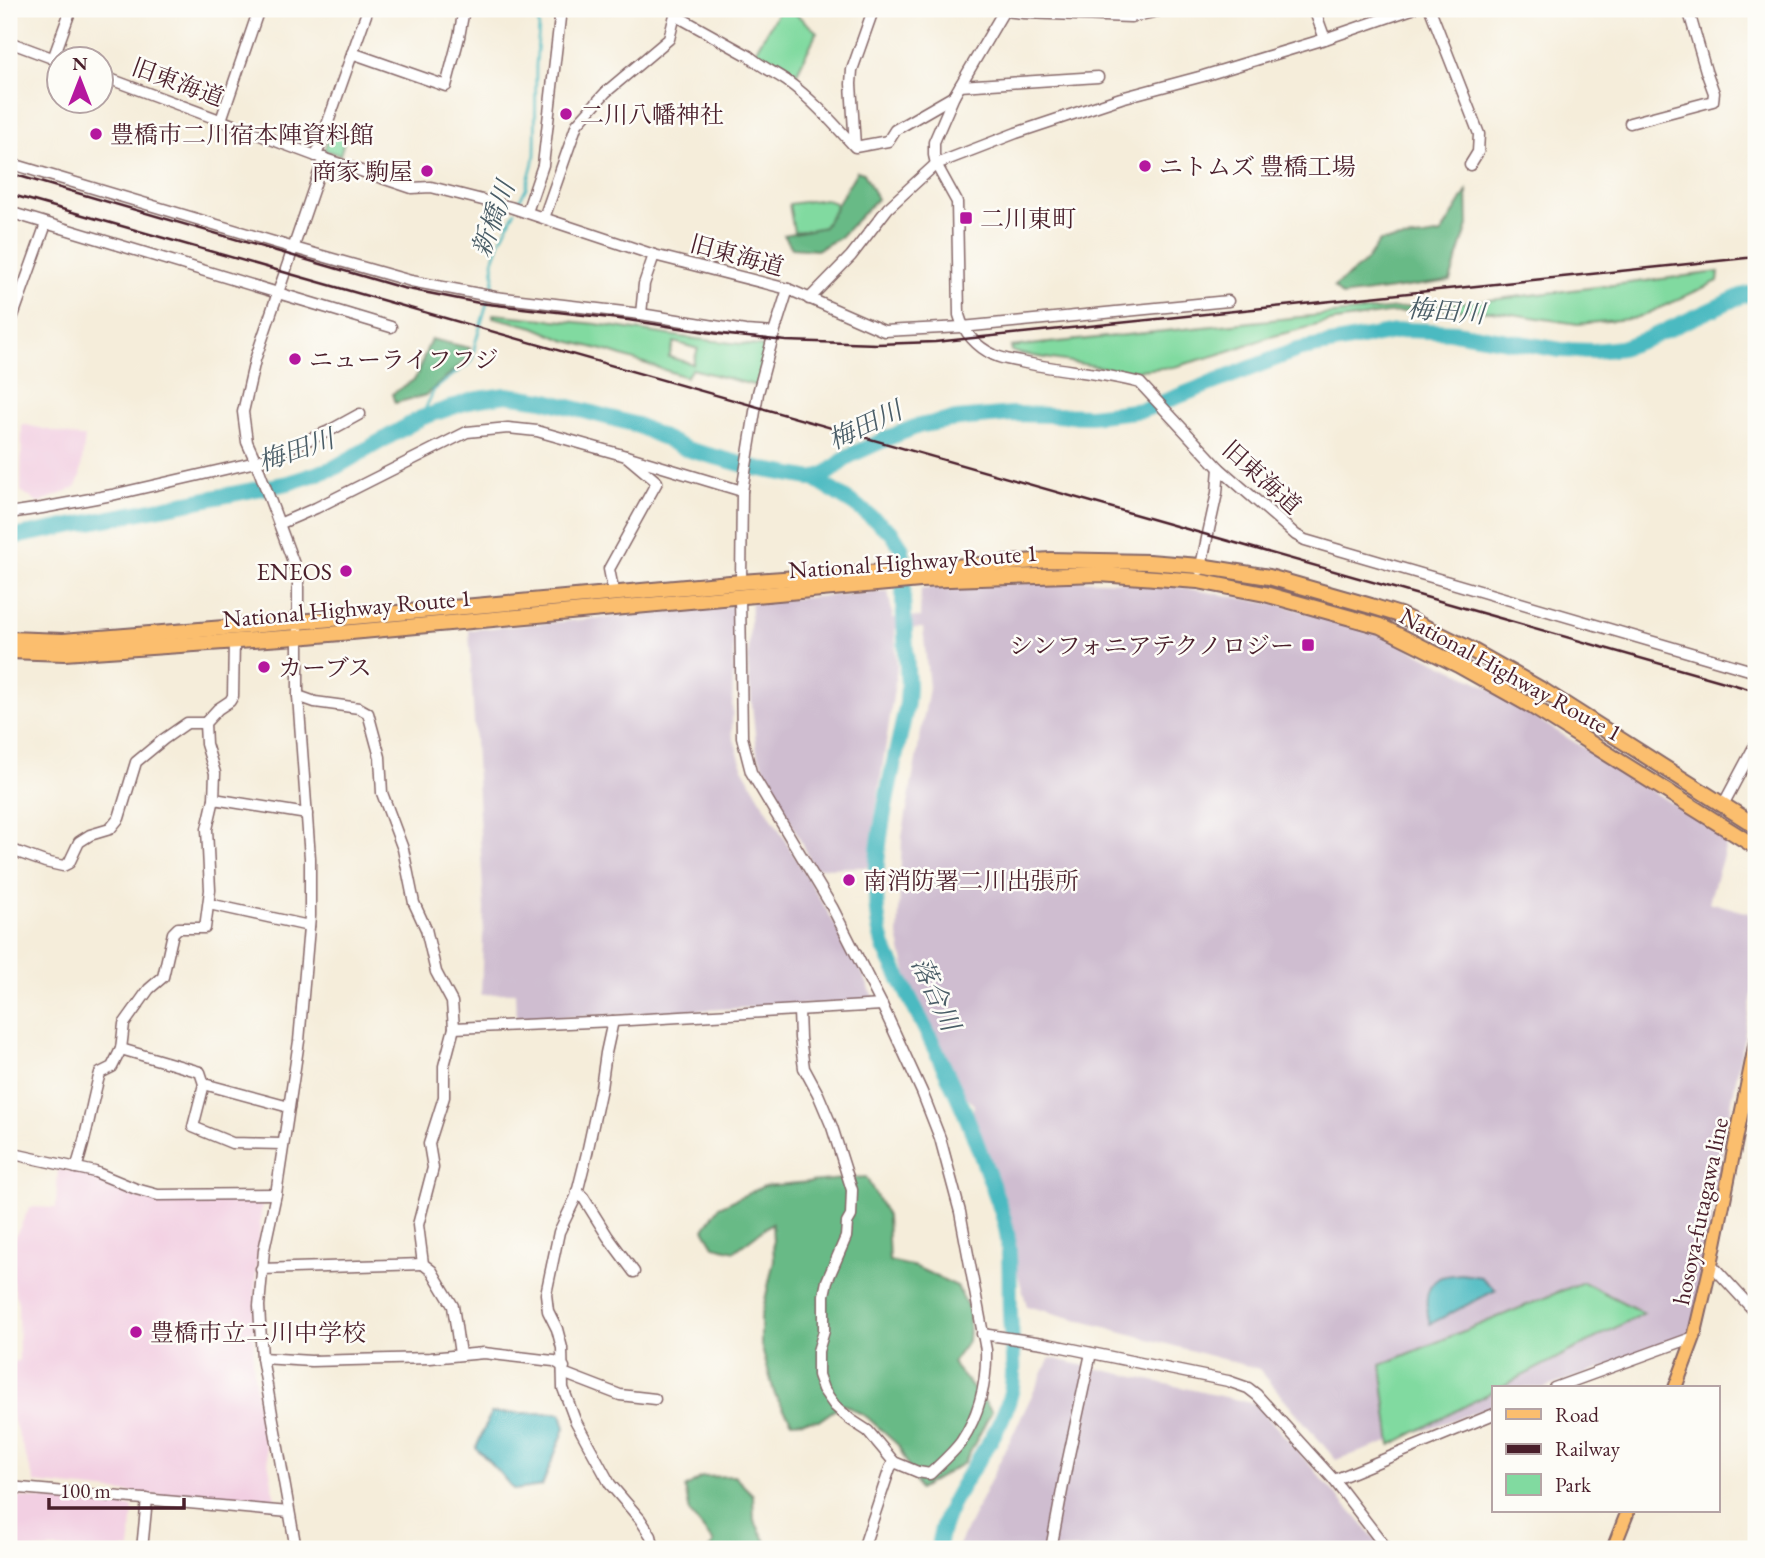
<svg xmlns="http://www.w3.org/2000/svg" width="1765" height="1558" font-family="'EB Garamond','Noto Serif JP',serif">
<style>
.built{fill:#f2cfe2}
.industrial{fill:#cfbdd0}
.green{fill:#81daa0;stroke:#667c66;stroke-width:2;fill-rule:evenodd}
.forest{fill:#68ba86;stroke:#596c58;stroke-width:2}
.water{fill:#4bbac1;stroke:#4a6c76;stroke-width:2}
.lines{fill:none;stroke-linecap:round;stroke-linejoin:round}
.stream{stroke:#4bbac1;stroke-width:2.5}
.river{stroke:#4bbac1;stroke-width:16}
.minor-casing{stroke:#866768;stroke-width:13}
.major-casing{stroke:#866768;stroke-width:16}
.highway-casing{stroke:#866768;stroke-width:18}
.minor{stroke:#fff;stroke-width:10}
.major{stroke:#fbbe6e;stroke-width:12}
.highway{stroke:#fbbe6e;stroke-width:14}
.rail{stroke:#4a1f2b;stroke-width:2.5}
.poi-dot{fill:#b5179e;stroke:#fdfcf7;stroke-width:2.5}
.labels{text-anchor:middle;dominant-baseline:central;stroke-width:5;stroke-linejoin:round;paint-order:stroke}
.street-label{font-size:24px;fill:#4a1f2b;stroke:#fdfcf7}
.poi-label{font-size:24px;fill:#4a1f2b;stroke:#fdfcf7;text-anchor:start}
.water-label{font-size:26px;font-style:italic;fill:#4a5d67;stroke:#fdfcf7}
</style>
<rect width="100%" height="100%" fill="#fdfcf7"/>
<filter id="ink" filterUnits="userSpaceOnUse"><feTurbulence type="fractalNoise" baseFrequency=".0143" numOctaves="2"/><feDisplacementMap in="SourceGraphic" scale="14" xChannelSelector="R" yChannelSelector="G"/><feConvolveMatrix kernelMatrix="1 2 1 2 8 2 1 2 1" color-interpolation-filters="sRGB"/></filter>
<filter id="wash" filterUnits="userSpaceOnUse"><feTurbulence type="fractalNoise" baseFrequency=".00686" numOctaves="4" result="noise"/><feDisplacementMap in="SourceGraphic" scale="28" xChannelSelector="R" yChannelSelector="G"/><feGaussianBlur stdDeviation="1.57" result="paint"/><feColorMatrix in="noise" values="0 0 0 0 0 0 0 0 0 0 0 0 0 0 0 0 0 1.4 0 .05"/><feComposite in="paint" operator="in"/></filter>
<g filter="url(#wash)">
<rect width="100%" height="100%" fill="#f5edda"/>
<g class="built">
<path d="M 22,424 L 79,437 L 85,437 L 80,477 L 75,488 L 38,503 L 21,491 Z"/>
<path d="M 58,1169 L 88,1174 L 141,1199 L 207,1196 L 262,1203 L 256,1274 L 253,1363 L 258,1406 L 276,1504 L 268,1507 L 35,1483 L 9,1408 L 9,1364 L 19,1360 L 18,1303 L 9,1269 L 9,1248 L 30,1207 L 56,1208 Z"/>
<path d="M 9,1496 L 133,1507 L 130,1549 L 9,1549 Z"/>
</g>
<g class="industrial">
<path d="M 1069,580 L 1133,582 L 1185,588 L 1286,606 L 1380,634 L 1482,684 L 1728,839 L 1709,902 L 1756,915 L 1756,975 L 1732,1100 L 1707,1247 L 1694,1337 L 1544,1388 L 1494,1388 L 1494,1406 L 1336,1460 L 1259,1369 L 1027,1306 L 972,1115 L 974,1105 L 957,1086 L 908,981 L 898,936 L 902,837 L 929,688 L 923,628 L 895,629 L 897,669 L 871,844 L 870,867 L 814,868 L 757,753 L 748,667 L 751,602 L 888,591 L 893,618 L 920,617 L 921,588 Z"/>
<path d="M 734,606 L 732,732 L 743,769 L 858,963 L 875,1001 L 516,1020 L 515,992 L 481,995 L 484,909 L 469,630 Z"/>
<path d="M 1050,1358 L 1256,1404 L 1384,1549 L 957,1549 Z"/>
</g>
<g class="green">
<path d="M 780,9 L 790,9 L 817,32 L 794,79 L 754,53 Z"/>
<path d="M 333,126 L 347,132 L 340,155 L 324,150 Z"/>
<path d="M 825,199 L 835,203 L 839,217 L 833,228 L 794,232 L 789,204 Z"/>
<path d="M 1719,272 L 1718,281 L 1638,318 L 1578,324 L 1492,311 L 1443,309 L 1387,313 L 1329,322 L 1270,337 L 1217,355 L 1174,367 L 1126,371 L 1021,354 L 1012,351 L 1011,347 L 1290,318 L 1498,299 Z"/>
<path d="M 493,314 L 596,324 L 688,338 L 768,347 L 757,386 L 692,369 L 686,377 L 607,351 L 564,340 L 534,327 L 493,317 ZM 674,342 L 698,349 L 693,364 L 669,357 Z"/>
<path d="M 1583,1282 L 1644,1313 L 1499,1388 L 1494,1388 L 1494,1391 L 1391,1445 L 1381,1365 Z"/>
</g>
<g class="forest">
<path d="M 857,171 L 864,173 L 877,199 L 839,238 L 817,250 L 792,248 L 784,235 L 824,227 Z"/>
<path d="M 1467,191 L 1468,225 L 1450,281 L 1342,296 L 1334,287 L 1365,262 L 1380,241 L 1424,237 L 1441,234 Z"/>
<path d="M 431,339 L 470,348 L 466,360 L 426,395 L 395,403 L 392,394 L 415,379 Z"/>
<path d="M 866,1177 L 887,1216 L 889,1261 L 916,1267 L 957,1286 L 970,1311 L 968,1341 L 952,1363 L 992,1411 L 964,1463 L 919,1489 L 898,1445 L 867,1417 L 843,1404 L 820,1420 L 792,1422 L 775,1395 L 761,1345 L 761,1318 L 774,1260 L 772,1223 L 735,1251 L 714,1246 L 704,1229 L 719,1207 L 764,1186 Z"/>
<path d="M 734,1476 L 753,1495 L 754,1520 L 770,1549 L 709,1549 L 714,1543 L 690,1513 L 685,1488 L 702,1477 Z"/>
</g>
<g class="water">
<path d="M 1461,1274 L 1481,1277 L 1496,1290 L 1430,1324 C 1426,1309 1422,1289 1439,1278 C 1445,1275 1454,1275 1461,1274 Z"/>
<path d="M 491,1413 L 561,1413 L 565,1428 L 542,1486 L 514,1490 L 497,1470 L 476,1448 Z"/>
</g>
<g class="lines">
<g class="stream">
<path d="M 517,205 L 526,188 L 535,155 L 536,64 L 539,27 L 537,9"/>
<path d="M 491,294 L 494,277 L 493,261 L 500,241 L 515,211"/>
<path d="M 421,418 L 434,390 L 457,372 L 472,362 L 475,344 L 488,300"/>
</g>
<g class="river">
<path d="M 814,479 L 854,504 L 892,533 L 901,547 L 904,561 L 903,600 L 908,686 L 907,703 C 893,774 861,878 884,947 C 911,1002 941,1057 965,1113 C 972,1130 978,1147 984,1163 C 992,1186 1003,1210 1007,1233 C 1011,1259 1009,1287 1010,1313 C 1011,1339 1016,1366 1011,1392 C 998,1449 944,1490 938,1549"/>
<path d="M 9,538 L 288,483 L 334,468 L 421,418 L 473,400 L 506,395 L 543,400 L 637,425 L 686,449 L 760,469 L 814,479 L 829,472 L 849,456 L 888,438 L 918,426 L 956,419 L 1013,414 L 1090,416 L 1143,410 L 1297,350 L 1405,330 L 1455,332 L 1561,350 L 1594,351 L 1621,348 L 1647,339 L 1741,296 L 1756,292"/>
</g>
</g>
</g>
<g filter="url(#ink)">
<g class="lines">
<defs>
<g id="minor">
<path d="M 996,9 L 1004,11 L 1024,13 L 1131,17 L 1168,9"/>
<path d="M 1005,9 L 954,96 L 934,142 L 934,155 L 936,164 L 957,202 L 959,315 C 964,333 977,347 994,355 C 1002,359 1012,360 1021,362 C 1060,371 1101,372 1140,383 L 1219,468 L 1296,535 L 1305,540 L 1756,672"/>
<path d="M 1314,9 L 1325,39"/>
<path d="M 1430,9 L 1479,134 L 1478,152 L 1470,165"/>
<path d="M 9,42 L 60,61"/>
<path d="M 352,53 L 446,86 L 459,37 L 464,9"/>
<path d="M 53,59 L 71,9"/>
<path d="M 102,76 L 316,156 L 412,188 L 431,187 L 510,207 L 654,255 L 788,289 L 884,331 L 962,327 L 1228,301"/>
<path d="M 960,86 L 1098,77"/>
<path d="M 221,120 L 259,9"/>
<path d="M 1630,123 L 1713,101 L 1714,93 L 1706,71 L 1688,9"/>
<path d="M 855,146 L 851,84 L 852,70 L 871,16 L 871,9"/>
<path d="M 316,156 L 368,9"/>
<path d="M 9,163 L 294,248 L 411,281 L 495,297 L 641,314 L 745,331 L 774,333"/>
<path d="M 9,212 L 391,327"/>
<path d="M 527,212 L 543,165 L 561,9"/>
<path d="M 544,218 L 577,124 L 606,92 L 669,39 L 675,15 L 749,56 C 761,67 774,72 787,81 C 812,99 834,124 855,147 L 888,141 L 895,130 L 954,96"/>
<path d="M 809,299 L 851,256 L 888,208 L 936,164 L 1016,133 L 1121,98 L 1203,76 L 1325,39 L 1412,9"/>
<path d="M 641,314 L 644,284 L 654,255"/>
<path d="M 9,327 L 46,224"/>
<path d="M 742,491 L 758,393 L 774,333 L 788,289"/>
<path d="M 9,513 L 42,508 L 112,495 L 256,462 L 329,431 L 360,414"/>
<path d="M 279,524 L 316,508 L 467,432 L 508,428 L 537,431 L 626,456"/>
<path d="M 1200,570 L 1217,493 L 1219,468"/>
<path d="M 614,594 L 609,569 L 657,482 L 626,456 L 742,491 L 741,582"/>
<path d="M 740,596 L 742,737 L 751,772 L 832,907 L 882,1005 L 922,1092 L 940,1138 L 960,1212 L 986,1350 C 987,1382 979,1415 961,1442 C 953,1453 940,1464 930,1474 L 918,1472 L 894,1462 L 868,1431 L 851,1420 L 835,1406 L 823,1389 L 818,1375 L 818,1351 L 824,1331 L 824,1295 L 827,1281 L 846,1237 L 847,1223 L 851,1216 L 852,1190 L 832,1127 L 818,1094 L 804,1068 L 800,1038 L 799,1011"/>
<path d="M 298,696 L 315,702 L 359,708 L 368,713 L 380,757 L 382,793 L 403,849 L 414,903 L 426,929 L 436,972 L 452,1002 L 454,1028 L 613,1021 L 882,1005"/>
<path d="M 214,799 L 307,814"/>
<path d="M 1723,805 L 1756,743"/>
<path d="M 9,849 L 45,862 L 63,866 L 69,863 L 79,842 L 90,835 L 110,829 L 119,818 L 136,762 L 164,739 L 187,723 L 205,723"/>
<path d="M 209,904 L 309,926"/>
<path d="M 613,1021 L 606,1053 L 601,1088 L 587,1153 L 576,1197 L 559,1232 L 546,1294 L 548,1311 L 557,1329 L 562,1348 L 563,1388 L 575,1420 L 610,1484 L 640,1519 L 651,1536 L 654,1549"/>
<path d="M 454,1028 L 444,1066 L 444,1097 L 429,1144 L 433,1168 L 418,1225 L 423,1264 L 432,1271 L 453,1306 L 460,1354"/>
<path d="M 121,1049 L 200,1072 L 204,1084 L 289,1107"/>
<path d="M 204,1084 L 193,1127 L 232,1143 L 283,1144"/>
<path d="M 9,1153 L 95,1172 L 136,1189 L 158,1195 L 276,1194"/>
<path d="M 76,1168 C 87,1137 91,1104 100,1073 L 112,1067 L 121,1049 L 124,1024 L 149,989 L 163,977 L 173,933 L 178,928 L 205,928 L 210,890 L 207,829 L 214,799 L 215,773 L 206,744 L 205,723 L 218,709 L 230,701 L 233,696 L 234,641"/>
<path d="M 577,1191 L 583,1197 L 608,1237 L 634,1272"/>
<path d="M 1711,1264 L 1756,1313"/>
<path d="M 261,1269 L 423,1264"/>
<path d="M 982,1334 L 1043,1343 L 1228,1381 L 1248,1388 L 1257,1395 L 1334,1480 L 1387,1549"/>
<path d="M 262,1358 L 311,1361 L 430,1358 L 484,1353 L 544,1360 L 554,1361 L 564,1367"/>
<path d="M 563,1373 L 620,1395 L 655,1399"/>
<path d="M 1554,1388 L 1694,1337"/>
<path d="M 1334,1480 L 1494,1414"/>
<path d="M 9,1487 L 289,1512"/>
<path d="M 142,1549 L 147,1499"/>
<path d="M 296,1549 L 262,1358 L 259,1306 L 264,1250 L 276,1194 L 299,1041 L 310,916 L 310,858 L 298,696 L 298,575 L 256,462 L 247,442 L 243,412 L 255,360 L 324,158"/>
<path d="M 863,1549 L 890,1468 L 894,1462"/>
<path d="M 1051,1549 L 1067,1464 L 1091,1353"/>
</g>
<g id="major">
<path d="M 1675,1388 L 1694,1337 L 1711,1264 L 1756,1041"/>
<path d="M 1613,1549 L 1628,1511"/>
</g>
<g id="highway">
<path d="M 9,639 L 63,641 L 298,622 L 741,582 L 1050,560 L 1149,562 L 1200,566 L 1269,577 L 1371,606 L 1400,615 L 1468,648 L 1544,691 L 1756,826"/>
<path d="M 9,651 L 64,653 L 297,637 L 920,580 L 1099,574 L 1198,581 L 1265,594 L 1380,626 L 1458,665 L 1533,707 L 1756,847"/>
</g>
</defs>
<use href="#minor" class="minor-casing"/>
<use href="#major" class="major-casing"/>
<use href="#highway" class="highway-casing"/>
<use href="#minor" class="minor"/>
<use href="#major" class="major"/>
<use href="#highway" class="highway"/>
<g class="rail">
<path d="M 9,173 L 403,288 L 479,303 L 628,320 L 719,334 L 786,341 L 877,344 L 935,342 L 1756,257"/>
<path d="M 9,194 L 1756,691"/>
</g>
</g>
</g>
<g class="poi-dot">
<circle cx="566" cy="114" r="7"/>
<circle cx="96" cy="134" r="7"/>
<circle cx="1145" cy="166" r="7"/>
<circle cx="427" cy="171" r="7"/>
<rect x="959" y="211" width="14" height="14" rx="3.5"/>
<circle cx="295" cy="359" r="7"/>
<circle cx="346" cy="571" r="7"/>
<rect x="1301" y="638" width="14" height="14" rx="3.5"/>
<circle cx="264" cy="667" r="7"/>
<circle cx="849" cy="880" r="7"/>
<circle cx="136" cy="1332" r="7"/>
</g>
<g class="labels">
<g class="street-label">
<text transform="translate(178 82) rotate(20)">旧東海道</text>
<text transform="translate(737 255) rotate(15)">旧東海道</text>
<text transform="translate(1262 477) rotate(42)">旧東海道</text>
<text transform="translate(913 561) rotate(-4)">National Highway Route 1</text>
<text transform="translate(347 608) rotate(-5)">National Highway Route 1</text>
<text transform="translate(1511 674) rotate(29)">National Highway Route 1</text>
<text transform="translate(1700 1211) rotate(-78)">hosoya-futagawa line</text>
</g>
<g class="poi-label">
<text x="580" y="114">二川八幡神社</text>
<text x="110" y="134">豊橋市二川宿本陣資料館</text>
<text x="1159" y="166">ニトムズ 豊橋工場</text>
<text x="413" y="171" text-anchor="end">商家 駒屋</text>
<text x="980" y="218">二川東町</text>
<text x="309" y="359">ニューライフフジ</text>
<text x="332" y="571" text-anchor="end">ENEOS</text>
<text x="1294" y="645" text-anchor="end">シンフォニアテクノロジー</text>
<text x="278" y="667">カーブス</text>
<text x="863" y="880">南消防署二川出張所</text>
<text x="150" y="1332">豊橋市立二川中学校</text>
</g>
<g class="water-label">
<text transform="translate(493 219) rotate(-70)">新橋川</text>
<text transform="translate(1446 311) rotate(4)">梅田川</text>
<text transform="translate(865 425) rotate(-25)">梅田川</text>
<text transform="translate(296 450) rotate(-19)">梅田川</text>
<text transform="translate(936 994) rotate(65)">落合川</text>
</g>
</g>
<rect width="1765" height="1558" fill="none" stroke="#fdfcf7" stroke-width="35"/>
<rect x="1492" y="1386" width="228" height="126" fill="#fdfcf7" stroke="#b5a4a5" stroke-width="2"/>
<rect x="1506" y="1409" width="35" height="10" fill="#fbbe6e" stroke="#b5a4a5" stroke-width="2"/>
<text x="1555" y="1422" font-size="21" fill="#4a1f2b">Road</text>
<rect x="1506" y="1444" width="35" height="10" fill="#4a1f2b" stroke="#b5a4a5" stroke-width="2"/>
<text x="1555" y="1456" font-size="21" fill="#4a1f2b">Railway</text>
<rect x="1506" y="1474" width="35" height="21" fill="#81daa0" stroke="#b5a4a5" stroke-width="2"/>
<text x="1555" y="1492" font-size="21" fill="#4a1f2b">Park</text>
<g transform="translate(80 80)"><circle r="33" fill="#fdfcf7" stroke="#b5a4a5" stroke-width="2"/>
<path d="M0-5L12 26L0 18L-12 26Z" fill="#b5179e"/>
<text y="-10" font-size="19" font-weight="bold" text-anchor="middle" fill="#4a1f2b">N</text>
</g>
<path d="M49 1498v10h135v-10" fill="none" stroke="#4a1f2b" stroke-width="3.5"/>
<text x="60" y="1498" font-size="21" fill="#4a1f2b" stroke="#fdfcf7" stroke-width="5" paint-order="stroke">100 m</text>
</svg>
